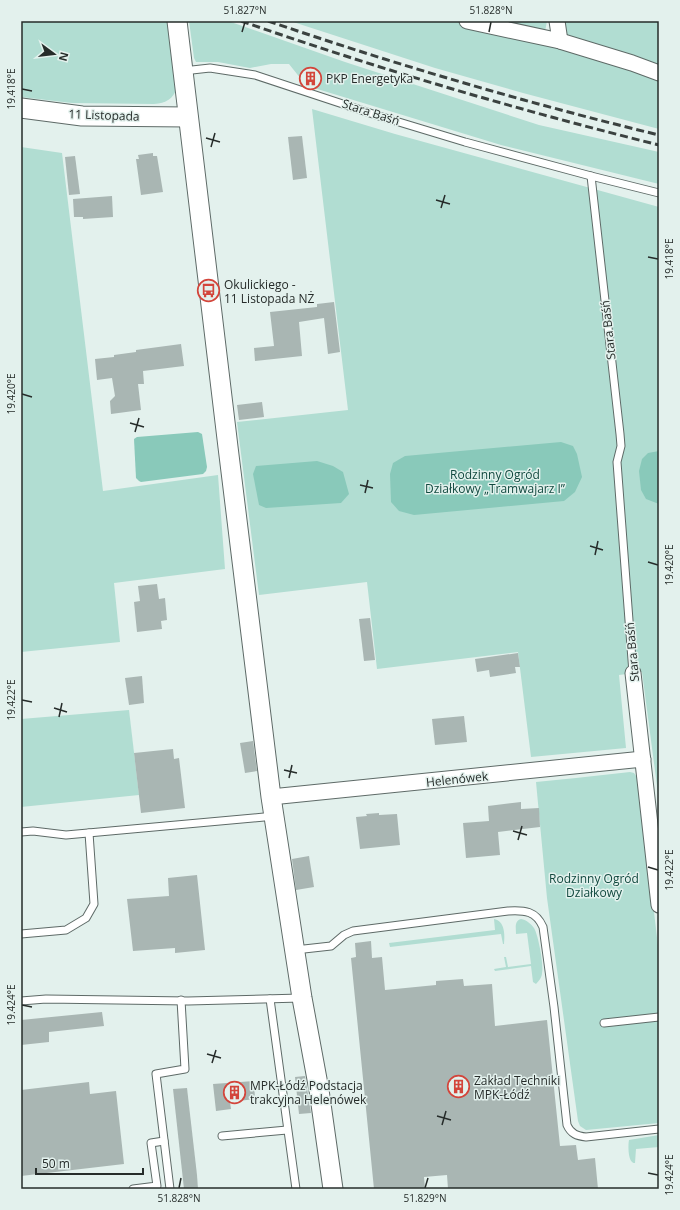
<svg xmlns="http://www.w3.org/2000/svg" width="680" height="1210" font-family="'Open Sans',sans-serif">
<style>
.green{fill:#b1ddd2}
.water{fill:#89c9ba}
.building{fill:#a9b6b3}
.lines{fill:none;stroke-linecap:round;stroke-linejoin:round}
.service-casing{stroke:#5e6a67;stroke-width:9}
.minor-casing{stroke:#5e6a67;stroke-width:17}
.tertiary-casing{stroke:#5e6a67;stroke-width:21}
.service{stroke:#fff;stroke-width:7}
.minor{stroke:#fff;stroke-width:15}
.tertiary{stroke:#fff;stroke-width:19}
.rail{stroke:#3b4240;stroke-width:3;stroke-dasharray:8 4;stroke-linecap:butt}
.ticks{fill:none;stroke:#262c2a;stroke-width:1.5}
.labels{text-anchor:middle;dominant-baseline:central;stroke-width:3;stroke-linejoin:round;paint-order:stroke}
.poi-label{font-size:12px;fill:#262c2a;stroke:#e3f1ed;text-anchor:start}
.street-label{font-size:12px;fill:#262c2a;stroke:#e3f1ed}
.park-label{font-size:12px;fill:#11493f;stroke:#e3f1ed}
.neatline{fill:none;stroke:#262c2a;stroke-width:1.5}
.ticks-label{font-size:10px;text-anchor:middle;fill:#262c2a}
</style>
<rect width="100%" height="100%" fill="#e3f1ed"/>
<g class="green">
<path d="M 21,21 L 171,21 L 177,88 C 173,99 166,103 154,104 L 72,103 L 21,97 Z"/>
<path d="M 189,21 L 228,21 L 345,62 L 539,125 L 659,152 L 659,184 L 501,145 L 314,88 L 320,75 L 308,69 L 301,79 L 289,64 L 271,64 L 250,68 L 218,62 L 196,62 L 194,58 Z"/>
<path d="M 290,21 L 547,21 L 544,37 L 566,43 L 564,21 L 659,21 L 659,129 L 523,93 L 435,68 Z"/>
<path d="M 312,109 L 395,134 L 659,207 L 659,801 L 642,672 L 619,675 L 626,748 L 531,757 L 518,652 L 377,669 L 367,582 L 259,595 L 237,422 L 348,410 Z"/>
<path d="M 21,147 L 62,153 L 103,491 L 218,475 L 225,569 L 114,583 L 120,642 L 21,652 Z"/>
<path d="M 129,710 L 139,795 L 21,807 L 21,719 Z"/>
<path d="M 630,772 L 634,773 L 638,779 L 659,954 L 659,1123 L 586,1130 L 580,1126 L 578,1121 L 547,898 L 536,782 L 576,778 Z"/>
<path d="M 494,919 C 505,921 505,935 504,944 L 503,944 L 501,934 L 390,947 L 389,943 L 495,930 Z"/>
<path d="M 521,919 C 527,920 531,924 534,928 C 538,934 544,965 542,973 C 542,977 539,981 536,984 L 533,982 L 531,966 L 495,971 L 494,969 L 506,967 L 504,957 L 506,957 L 508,967 L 531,964 L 527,933 L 516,934 C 516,928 514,921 521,919 Z"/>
<path d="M 659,1135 L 659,1147 L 636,1149 L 635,1163 C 634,1163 633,1163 632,1162 C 628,1159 628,1144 629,1140 Z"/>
</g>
<g class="water">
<path d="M 198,432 L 202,434 L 207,467 L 206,471 L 203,474 L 141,482 L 139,481 L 136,478 L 134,439 L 137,437 Z"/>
<path d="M 561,442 L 573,446 L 577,454 L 582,477 L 575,492 L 564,501 L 414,515 L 399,511 L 391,502 L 390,474 L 393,463 L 405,456 Z"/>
<path d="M 659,451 L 659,504 L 646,499 L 641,490 L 639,471 L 642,459 L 648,453 Z"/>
<path d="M 317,461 L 333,466 L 343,472 L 349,494 L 341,503 L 266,508 L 259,505 L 253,474 L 256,466 Z"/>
</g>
<g class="building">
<path d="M 302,136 L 307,178 L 293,180 L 288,137 Z"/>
<path d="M 153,153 L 153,156 L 157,156 L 163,192 L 141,195 L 136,159 L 139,159 L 138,155 Z"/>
<path d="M 75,156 L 80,194 L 69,195 L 65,157 Z"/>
<path d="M 112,196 L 113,217 L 83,219 L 83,217 L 74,217 L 73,199 Z"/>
<path d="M 334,302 L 340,352 L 328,354 L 324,318 L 299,322 L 302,356 L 255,361 L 254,348 L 274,346 L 270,312 L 317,307 L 317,304 Z"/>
<path d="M 181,344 L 184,366 L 143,371 L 144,384 L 138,384 L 141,410 L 111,414 L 110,401 L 115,396 L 112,378 L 97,380 L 95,359 L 114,357 L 114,355 L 136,352 L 136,350 Z"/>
<path d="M 262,402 L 264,417 L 239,420 L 237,405 Z"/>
<path d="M 157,584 L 159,599 L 165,598 L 167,620 L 161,621 L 162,629 L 137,632 L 134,602 L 140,601 L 138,586 Z"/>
<path d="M 370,618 L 375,660 L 364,661 L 359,619 Z"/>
<path d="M 518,653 L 520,667 L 515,667 L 516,673 L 490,677 L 489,670 L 477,672 L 475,659 Z"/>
<path d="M 142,676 L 144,703 L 129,705 L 125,678 Z"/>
<path d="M 464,716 L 467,742 L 435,745 L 432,719 Z"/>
<path d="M 253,741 L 257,771 L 245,773 L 240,743 Z"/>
<path d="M 173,749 L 174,759 L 179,758 L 185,808 L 141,813 L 134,753 Z"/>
<path d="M 521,802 L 521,809 L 539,808 L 540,827 L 498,832 L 500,855 L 466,858 L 463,823 L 489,821 L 488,806 Z"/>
<path d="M 379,813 L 379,815 L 397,814 L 400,845 L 360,849 L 356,817 L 367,816 L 366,814 Z"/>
<path d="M 309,856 L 314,887 L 296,890 L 292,859 Z"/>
<path d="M 197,875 L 205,950 L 175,953 L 175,948 L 133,951 L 127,899 L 169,896 L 168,878 Z"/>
<path d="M 371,941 L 372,958 L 382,957 L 385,990 L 436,985 L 436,981 L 463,979 L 464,986 L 492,984 L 495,1026 L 547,1020 L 560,1146 L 576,1145 L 578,1160 L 595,1158 L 598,1189 L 448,1189 L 447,1175 L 424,1177 L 425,1189 L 374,1189 L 351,958 L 356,957 L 355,943 Z"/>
<path d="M 102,1012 L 104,1026 L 49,1032 L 49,1042 L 21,1045 L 21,1020 Z"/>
<path d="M 305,1076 L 311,1113 L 299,1114 L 295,1077 Z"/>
<path d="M 254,1081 L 255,1099 L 230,1102 L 231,1109 L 216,1111 L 213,1084 Z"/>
<path d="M 89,1082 L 90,1094 L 116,1091 L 124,1164 L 21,1176 L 21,1090 Z"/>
<path d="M 187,1088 L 197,1175 L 198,1189 L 184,1189 L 173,1089 Z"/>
</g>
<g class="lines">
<defs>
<g id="service">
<path d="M 183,71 L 210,68 L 255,75 L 379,116 L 465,142 L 591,176 L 659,193"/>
<path d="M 591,176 L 620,434 L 621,446 L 617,462 L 633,673"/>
<path d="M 21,832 L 33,831 L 66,835 L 264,817"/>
<path d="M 21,934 L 66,930 L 86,918 L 94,904 L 89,833"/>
<path d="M 295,950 L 331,946 L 344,935 L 353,931 L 508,911 C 525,910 536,911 543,927 L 554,1007 L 567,1125 C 571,1134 577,1136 586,1137 L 659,1129"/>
<path d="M 270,999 L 296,1189"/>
<path d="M 21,1001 L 46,999 L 188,1001 L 301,998"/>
<path d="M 604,1023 L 659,1017"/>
<path d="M 222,1136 L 287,1130"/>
<path d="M 133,1189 L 157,1186 L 151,1143 L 164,1141"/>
<path d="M 170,1189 L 156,1074 L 185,1069 L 181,1000"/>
</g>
<g id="minor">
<path d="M 467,21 L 560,41 L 632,63 L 659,73"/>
<path d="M 557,21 L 560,41"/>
<path d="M 633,673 L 659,905"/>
<path d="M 271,797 L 643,759"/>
</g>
<g id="tertiary">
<path d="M 177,21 L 228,447 L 271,797 L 302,998 L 319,1090 L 333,1189"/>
<path d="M 21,108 L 82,116 L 188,117"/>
</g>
</defs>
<use href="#service" class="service-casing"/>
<use href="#minor" class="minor-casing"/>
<use href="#tertiary" class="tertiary-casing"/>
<use href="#service" class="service"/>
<use href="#minor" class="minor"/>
<use href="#tertiary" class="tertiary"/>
<g class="rail">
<path d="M 241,21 C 379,69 518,110 659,145"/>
<path d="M 268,21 C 397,65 527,103 659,135"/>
</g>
</g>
<path class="ticks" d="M 242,32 L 245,22M 489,32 L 491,22M 22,89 L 32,91M 206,138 L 220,142M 211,147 L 215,133M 436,200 L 450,204M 441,208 L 445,195M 648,257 L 658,259M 22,394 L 32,397M 130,423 L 144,427M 135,432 L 139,418M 360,485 L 373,488M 365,493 L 368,480M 590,546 L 603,550M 595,555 L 598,541M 648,562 L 658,565M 22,700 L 32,702M 54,708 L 67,712M 59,717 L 62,703M 284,770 L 297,773M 289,778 L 292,765M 513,831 L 527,835M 518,840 L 522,826M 648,867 L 658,870M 22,1005 L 32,1007M 207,1054 L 221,1058M 212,1063 L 216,1050M 437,1116 L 451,1120M 442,1125 L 446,1111M 648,1173 L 658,1175M 179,1188 L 181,1178M 425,1188 L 428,1178"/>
<defs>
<symbol id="building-ring" viewBox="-11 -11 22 22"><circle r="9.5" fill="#e3f1ed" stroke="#d3453b" stroke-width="1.5"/><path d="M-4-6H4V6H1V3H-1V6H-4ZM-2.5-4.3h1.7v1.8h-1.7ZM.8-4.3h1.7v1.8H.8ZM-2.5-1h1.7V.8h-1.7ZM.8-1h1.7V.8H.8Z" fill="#d3453b"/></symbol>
<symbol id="bus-ring" viewBox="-11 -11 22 22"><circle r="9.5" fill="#e3f1ed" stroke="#d3453b" stroke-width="1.5"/><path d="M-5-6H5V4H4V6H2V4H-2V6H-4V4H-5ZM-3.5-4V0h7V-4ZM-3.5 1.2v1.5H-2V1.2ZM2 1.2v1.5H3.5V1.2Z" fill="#d3453b"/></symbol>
</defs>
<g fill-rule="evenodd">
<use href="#building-ring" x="298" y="66" width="25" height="25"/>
<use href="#bus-ring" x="196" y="278" width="25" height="25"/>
<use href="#building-ring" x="446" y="1074" width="25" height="25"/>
<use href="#building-ring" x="222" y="1080" width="25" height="25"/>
</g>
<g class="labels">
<g class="poi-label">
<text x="326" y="78">PKP Energetyka</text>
<text x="224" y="284">Okulickiego -<tspan x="224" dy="14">11 Listopada NŻ</tspan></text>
<text x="474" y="1080">Zakład Techniki<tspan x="474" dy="14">MPK-Łódź</tspan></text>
<text x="250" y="1085">MPK-Łódź Podstacja<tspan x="250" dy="14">trakcyjna Helenówek</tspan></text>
</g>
<g class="street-label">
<text transform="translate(371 112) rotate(18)">Stara Baśń</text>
<text transform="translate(104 115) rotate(2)">11 Listopada</text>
<text transform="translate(608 330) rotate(-96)">Stara Baśń</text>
<text transform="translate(632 652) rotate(-95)">Stara Baśń</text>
<text transform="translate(457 779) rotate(-6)">Helenówek</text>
</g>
<g class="park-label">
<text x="495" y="474">Rodzinny Ogród<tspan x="495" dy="14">Działkowy „Tramwajarz I”</tspan></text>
<text x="594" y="878">Rodzinny Ogród<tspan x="594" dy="14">Działkowy</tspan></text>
</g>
</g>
<rect width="680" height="1210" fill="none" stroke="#e3f1ed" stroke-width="44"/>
<g transform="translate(54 54) rotate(105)" stroke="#e3f1ed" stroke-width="3" paint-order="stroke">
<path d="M0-3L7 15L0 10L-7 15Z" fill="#262c2a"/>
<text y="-6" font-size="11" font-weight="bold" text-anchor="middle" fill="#262c2a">N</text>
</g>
<path d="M36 1168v6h107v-6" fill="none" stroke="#262c2a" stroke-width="2"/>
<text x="42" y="1168" font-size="12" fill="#262c2a" stroke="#e3f1ed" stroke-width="3" paint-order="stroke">50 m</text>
<rect x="22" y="22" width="636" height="1166" class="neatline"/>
<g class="ticks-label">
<text x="245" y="14">51.827°N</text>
<text x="491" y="14">51.828°N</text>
<text transform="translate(11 89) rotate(-90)" y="4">19.418°E</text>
<text transform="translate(669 259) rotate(-90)" y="4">19.418°E</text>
<text transform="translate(11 394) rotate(-90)" y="4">19.420°E</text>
<text transform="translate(669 565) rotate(-90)" y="4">19.420°E</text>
<text transform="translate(11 700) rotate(-90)" y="4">19.422°E</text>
<text transform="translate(669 870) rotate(-90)" y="4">19.422°E</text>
<text transform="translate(11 1005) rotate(-90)" y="4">19.424°E</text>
<text transform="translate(669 1175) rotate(-90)" y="4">19.424°E</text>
<text x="179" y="1202">51.828°N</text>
<text x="425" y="1202">51.829°N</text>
</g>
</svg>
